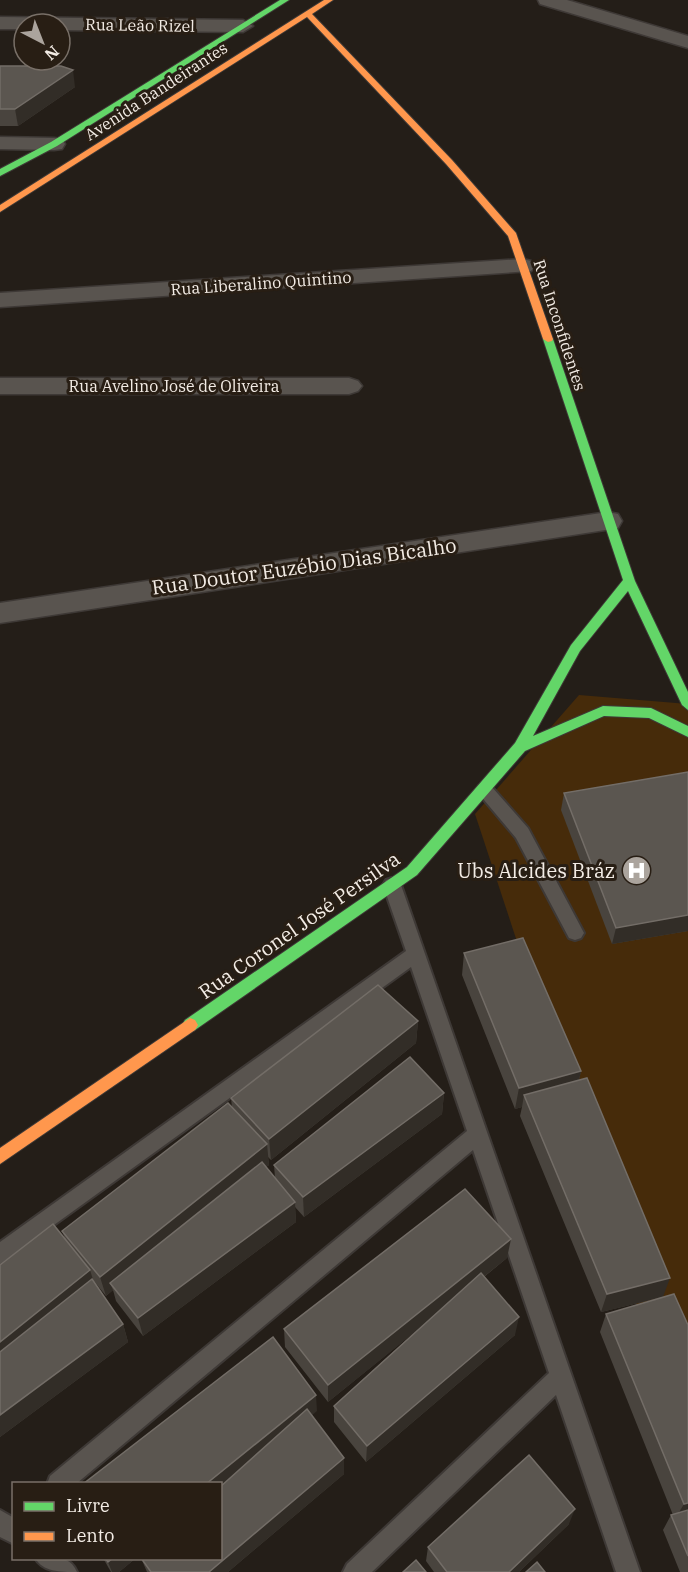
<svg xmlns="http://www.w3.org/2000/svg" width="688" height="1572" font-family="'IBM Plex Serif',serif">
<style>
.green{fill:#462b0a}
.lines{fill:none;stroke-linecap:round;stroke-linejoin:round}
.lane-casing{stroke:#3e3936;stroke-width:4}
.street-casing{stroke:#3e3936;stroke-width:3}
.fast-casing{stroke:#3e3936;stroke-width:2}
.slow-casing{stroke:#3e3936;stroke-width:2}
.lane{fill:#59544f;fill-rule:evenodd}
.street{fill:#59544f;fill-rule:evenodd}
.fast{fill:#63d668;fill-rule:evenodd}
.slow{fill:#ff974d;fill-rule:evenodd}
.wall{fill:#49443e}
.shaded-wall{fill:#322d27}
.building{fill:#5b5650;stroke:#736d67;stroke-width:1.5}
.labels{text-anchor:middle;dominant-baseline:central;stroke-width:6;stroke-linejoin:round;paint-order:stroke}
.far-street-label{font-size:16px;fill:#f3ece5;stroke:#281e14}
.street-label{font-size:20px;fill:#f3ece5;stroke:#281e14}
.poi-label{font-size:20px;fill:#f3ece5;stroke:#281e14;text-anchor:end}
</style>
<rect width="100%" height="100%" fill="#241e18"/>
<path class="green" d="M 579,695 L 688,704 L 688,1461 L 475,814 Z"/>
<g class="lines">
<defs>
<g id="lane">
<path d="M 485,784 L 491,786 L 528,828 L 584,933 L 581,938 L 575,940 L 569,938 L 516,838 L 479,794 L 477,790 L 479,786 Z"/>
<path d="M 392,878 L 398,880 L 401,885 L 640,1572 L 616,1572 L 556,1395 L 372,1572 L 343,1572 L 347,1564 L 549,1373 L 473,1150 L 76,1484 L 47,1484 L 50,1476 L 467,1131 L 411,967 L 0,1264 L 0,1242 L 406,951 L 383,885 L 386,880 Z"/>
<path d="M 0,1510 L 14,1518 L 14,1544 L 0,1537 Z"/>
<path d="M 35,1558 C 53,1558 69,1554 77,1572 C 60,1572 43,1572 35,1558 Z"/>
</g>
<g id="street">
<path d="M 538,0 L 567,0 L 688,36 L 688,48 L 540,4 Z"/>
<path d="M 0,17 L 243,20 L 253,26 L 243,32 L 60,30 L 60,24 L 24,24 L 24,29 L 0,29 Z"/>
<path d="M 0,137 L 54,138 L 62,139 L 65,144 L 62,149 L 54,150 L 0,149 Z"/>
<path d="M 523,259 L 531,261 L 535,266 L 531,271 L 0,307 L 0,293 Z"/>
<path d="M 0,378 L 349,378 L 358,381 L 362,386 L 358,391 L 349,394 L 0,394 Z"/>
<path d="M 608,512 L 618,514 L 622,521 L 618,528 L 0,623 L 0,603 Z"/>
</g>
<g id="fast">
<path d="M 280,0 L 289,0 L 57,146 L 0,176 L 0,169 L 51,142 Z"/>
<path d="M 548,336 L 553,339 L 635,581 L 688,692 L 688,710 L 682,705 L 628,591 L 580,651 L 533,736 L 603,706 L 651,708 L 688,726 L 688,737 L 649,718 L 604,716 L 525,751 L 417,875 L 195,1030 L 190,1032 L 185,1030 L 182,1025 L 185,1020 L 407,867 L 515,743 L 571,645 L 623,580 L 543,339 Z"/>
</g>
<g id="slow">
<path d="M 324,0 L 333,0 L 312,14 L 452,160 L 516,233 L 553,339 L 552,341 L 548,342 L 543,339 L 508,236 L 446,164 L 307,17 L 0,212 L 0,205 Z"/>
<path d="M 190,1018 L 195,1020 L 198,1025 L 195,1030 L 0,1164 L 0,1148 Z"/>
</g>
</defs>
<use href="#lane" class="lane-casing"/>
<use href="#street" class="street-casing"/>
<use href="#fast" class="fast-casing"/>
<use href="#slow" class="slow-casing"/>
<use href="#lane" class="lane"/>
<use href="#street" class="street"/>
<use href="#fast" class="fast"/>
<use href="#slow" class="slow"/>
</g>
<g class="wall">
<path d="M 0,66 L 75,87 L 18,126 L 0,126 Z"/>
<path d="M 688,772 L 688,931 L 612,944 L 561,810 L 564,793 Z"/>
<path d="M 464,953 L 581,1071 L 579,1080 L 663,1297 L 601,1312 L 520,1116 L 522,1107 L 515,1109 L 462,975 Z"/>
<path d="M 418,1021 L 416,1043 L 271,1160 L 268,1157 L 269,1165 L 266,1167 L 275,1178 L 274,1165 L 444,1093 L 442,1114 L 304,1217 L 295,1207 L 296,1222 L 143,1336 L 116,1301 L 113,1290 L 106,1296 L 94,1281 L 95,1284 L 123,1324 L 128,1342 L 0,1437 L 0,1265 L 65,1239 L 62,1231 L 232,1108 L 231,1098 Z"/>
<path d="M 507,1258 L 484,1277 L 515,1335 L 366,1462 L 334,1422 L 334,1406 L 417,1330 L 328,1402 L 285,1347 L 284,1329 Z"/>
<path d="M 606,1314 L 688,1325 L 688,1572 L 680,1572 L 663,1530 L 671,1515 L 673,1515 L 600,1332 Z"/>
<path d="M 317,1411 L 312,1415 L 344,1474 L 228,1572 L 147,1572 L 141,1558 L 220,1558 L 220,1484 Z"/>
<path d="M 569,1524 L 519,1572 L 434,1572 L 426,1561 L 428,1547 Z"/>
<path d="M 103,1558 L 136,1558 L 119,1572 L 111,1572 Z"/>
</g>
<g class="shaded-wall">
<path d="M 73,70 L 75,87 L 18,126 L 15,109 Z"/>
<path d="M 688,915 L 688,931 L 612,944 L 616,928 Z"/>
<path d="M 418,1021 L 416,1043 L 271,1160 L 269,1139 Z"/>
<path d="M 581,1071 L 576,1093 L 524,1095 L 522,1107 L 515,1109 L 519,1088 Z"/>
<path d="M 444,1093 L 442,1114 L 304,1217 L 303,1197 Z"/>
<path d="M 267,1144 L 269,1165 L 115,1289 L 110,1283 L 113,1290 L 106,1296 L 100,1277 Z"/>
<path d="M 295,1202 L 296,1222 L 143,1336 L 138,1318 Z"/>
<path d="M 511,1239 L 507,1258 L 328,1402 L 328,1385 Z"/>
<path d="M 90,1270 L 96,1289 L 0,1366 L 0,1342 Z"/>
<path d="M 670,1278 L 663,1297 L 601,1312 L 607,1294 Z"/>
<path d="M 519,1317 L 515,1335 L 366,1462 L 367,1446 Z"/>
<path d="M 123,1324 L 128,1342 L 0,1437 L 0,1415 Z"/>
<path d="M 316,1395 L 317,1411 L 220,1490 L 220,1484 L 206,1484 Z"/>
<path d="M 344,1458 L 344,1474 L 228,1572 L 209,1572 Z"/>
<path d="M 688,1503 L 688,1515 L 675,1519 L 684,1504 Z"/>
<path d="M 575,1509 L 569,1524 L 519,1572 L 509,1572 Z"/>
<path d="M 113,1558 L 136,1558 L 119,1572 L 112,1572 L 108,1562 Z"/>
</g>
<g class="building">
<path d="M 0,66 L 61,66 L 73,70 L 15,109 L 0,109 Z"/>
<path d="M 688,772 L 688,915 L 616,928 L 564,793 Z"/>
<path d="M 523,938 L 581,1071 L 519,1088 L 464,953 Z"/>
<path d="M 378,985 L 418,1021 L 269,1139 L 231,1098 Z"/>
<path d="M 410,1057 L 444,1093 L 303,1197 L 274,1165 Z"/>
<path d="M 587,1078 L 670,1278 L 607,1294 L 524,1095 Z"/>
<path d="M 228,1103 L 267,1144 L 100,1277 L 62,1231 Z"/>
<path d="M 262,1162 L 295,1202 L 138,1318 L 110,1283 Z"/>
<path d="M 465,1189 L 511,1239 L 328,1385 L 284,1329 Z"/>
<path d="M 53,1224 L 90,1270 L 0,1342 L 0,1265 Z"/>
<path d="M 481,1273 L 519,1317 L 367,1446 L 334,1406 Z"/>
<path d="M 92,1279 L 123,1324 L 0,1415 L 0,1352 Z"/>
<path d="M 674,1294 L 688,1325 L 688,1503 L 684,1504 L 606,1314 Z"/>
<path d="M 273,1337 L 316,1395 L 206,1484 L 83,1484 Z"/>
<path d="M 307,1409 L 344,1458 L 209,1572 L 151,1572 L 141,1558 L 220,1558 L 220,1487 Z"/>
<path d="M 529,1455 L 575,1509 L 509,1572 L 447,1572 L 428,1547 Z"/>
<path d="M 688,1510 L 688,1556 L 671,1515 Z"/>
<path d="M 105,1558 L 113,1558 L 108,1562 Z"/>
<path d="M 416,1560 L 426,1572 L 403,1572 Z"/>
<path d="M 537,1562 L 545,1572 L 526,1572 Z"/>
</g>
<defs>
<symbol id="hospital-disc" viewBox="-11 -11 22 22"><circle r="9.5" fill="#aba49d" stroke="#281e14"/><path d="M-5-5h3v3.5h4V-5h3V5h-3V1.5h-4V5h-3Z" fill="#fff"/></symbol>
</defs>
<g fill-rule="evenodd">
<use href="#hospital-disc" x="620" y="854" width="33" height="33"/>
</g>
<g class="labels">
<g class="far-street-label">
<text transform="translate(140 25) rotate(1)">Rua Leão Rizel</text>
<text transform="translate(156 91) rotate(-33)">Avenida Bandeirantes</text>
<text transform="translate(261 283) rotate(-4)">Rua Liberalino Quintino</text>
<text transform="translate(560 325) rotate(72)">Rua Inconfidentes</text>
<text x="174" y="386">Rua Avelino José de Oliveira</text>
</g>
<g class="street-label">
<text transform="translate(304 566) rotate(-8)">Rua Doutor Euzébio Dias Bicalho</text>
<text transform="translate(299 925) rotate(-35)">Rua Coronel José Persilva</text>
</g>
<g class="poi-label">
<text x="615" y="870">Ubs Alcides Bráz</text>
</g>
</g>
<rect x="12" y="1482" width="210" height="78" fill="#281e14" stroke="#797068" stroke-width="1.5"/>
<rect x="24" y="1502" width="30" height="9" fill="#63d668" stroke="#797068" stroke-width="1.5"/>
<text x="66" y="1512" font-size="18" fill="#f3ece5">Livre</text>
<rect x="24" y="1532" width="30" height="9" fill="#ff974d" stroke="#797068" stroke-width="1.5"/>
<text x="66" y="1542" font-size="18" fill="#f3ece5">Lento</text>
<g transform="translate(42 42) rotate(138)"><circle r="28" fill="#281e14" stroke="#797068" stroke-width="1.5"/>
<path d="M0-4.5L10 22L0 15L-10 22Z" fill="#aba49d"/>
<text y="-9" font-size="16" font-weight="bold" text-anchor="middle" fill="#f3ece5">N</text>
</g>
</svg>
